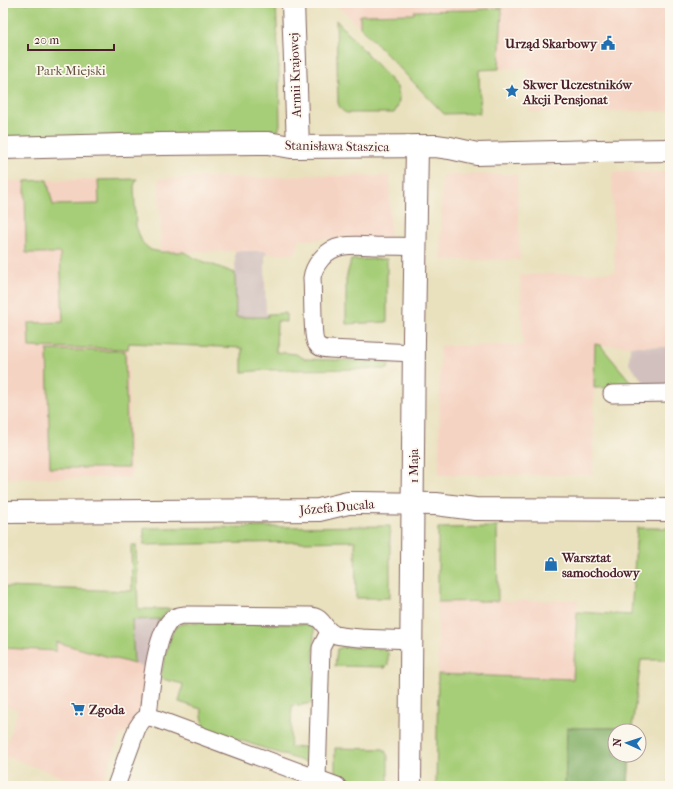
<svg xmlns="http://www.w3.org/2000/svg" width="673" height="789" font-family="'IM FELL French Canon',serif">
<style>
.built{fill:#f5d3c2}
.industrial{fill:#d1c0bd}
.green{fill:#a6cd77;stroke:#787651}
.forest{fill:#84b068;stroke:#67684a}
.lines{fill:none;stroke-linecap:round;stroke-linejoin:round}
.service-casing{stroke:#82635e;stroke-width:19}
.minor-casing{stroke:#82635e;stroke-width:24}
.service{stroke:#fff;stroke-width:17}
.minor{stroke:#fff;stroke-width:22}
.labels{text-anchor:middle;dominant-baseline:central;stroke-width:3.5;stroke-linejoin:round;paint-order:stroke}
.poi-label{font-size:13px;font-weight:bold;fill:#4a1f2b;stroke:#fbf7ec;text-anchor:start}
.park-label{font-size:13px;fill:#665342;stroke:#fbf7ec}
.street-label{font-size:13px;fill:#4a1f2b;stroke:#fbf7ec}
</style>
<rect width="100%" height="100%" fill="#fbf7ec"/>
<filter id="ink" filterUnits="userSpaceOnUse"><feTurbulence type="fractalNoise" baseFrequency=".025" numOctaves="2"/><feDisplacementMap in="SourceGraphic" scale="8" xChannelSelector="R" yChannelSelector="G"/><feConvolveMatrix kernelMatrix="1 2 1 2 8 2 1 2 1" color-interpolation-filters="sRGB"/></filter>
<filter id="wash" filterUnits="userSpaceOnUse"><feTurbulence type="fractalNoise" baseFrequency=".012" numOctaves="4" result="noise"/><feDisplacementMap in="SourceGraphic" scale="16" xChannelSelector="R" yChannelSelector="G"/><feGaussianBlur stdDeviation="0.9" result="paint"/><feColorMatrix in="noise" values="0 0 0 0 0 0 0 0 0 0 0 0 0 0 0 0 0 1.4 0 .05"/><feComposite in="paint" operator="in"/></filter>
<g filter="url(#wash)">
<rect width="100%" height="100%" fill="#e9e1be"/>
<g class="built">
<path d="M 335,3 L 670,3 L 670,111 L 530,112 L 527,68 L 499,69 L 501,8 L 414,11 L 415,14 L 360,15 L 360,27 L 335,4 Z"/>
<path d="M 612,172 L 670,172 L 670,347 L 595,345 L 593,475 L 439,475 L 440,346 L 523,345 L 520,275 L 615,272 Z"/>
<path d="M 320,174 L 322,176 L 390,176 L 390,238 L 300,240 L 295,254 L 267,254 L 266,251 L 161,252 L 159,179 L 211,177 L 264,178 L 306,176 L 307,175 Z"/>
<path d="M 517,174 L 520,260 L 441,260 L 442,175 Z"/>
<path d="M 47,180 L 98,180 L 99,204 L 53,205 Z"/>
<path d="M 3,181 L 25,181 L 26,253 L 60,253 L 63,322 L 28,323 L 29,347 L 128,349 L 131,478 L 3,478 Z"/>
<path d="M 578,600 L 573,679 L 438,674 L 438,602 Z"/>
<path d="M 56,642 L 149,668 L 138,719 L 119,738 L 100,786 L 86,786 L 3,755 L 18,710 L 3,705 L 3,648 L 56,651 Z"/>
</g>
<g class="industrial">
<path d="M 235,251 L 266,251 L 267,254 L 265,254 L 265,283 L 266,313 L 268,314 L 269,317 L 236,317 Z"/>
<path d="M 630,346 L 670,347 L 670,386 L 648,387 L 629,364 Z"/>
<path d="M 159,619 L 149,668 L 134,664 L 132,620 Z"/>
</g>
<g class="green">
<path d="M 3,3 L 276,3 L 279,73 L 280,125 L 278,131 L 272,133 L 3,138 Z"/>
<path d="M 502,8 L 499,69 L 479,70 L 480,113 L 444,114 L 360,27 L 360,15 L 414,14 L 414,11 L 473,10 Z"/>
<path d="M 336,20 L 397,87 C 400,96 400,105 394,113 L 347,113 C 341,111 340,108 338,103 Z"/>
<path d="M 137,179 L 134,186 L 136,226 L 142,242 L 147,247 L 151,250 L 161,252 L 184,252 L 194,258 L 235,273 L 236,317 L 268,317 L 268,314 L 286,313 L 286,322 L 277,321 L 276,352 L 296,354 L 305,359 L 389,362 L 388,369 L 270,370 L 242,372 L 242,348 L 129,343 L 128,349 L 29,347 L 28,323 L 63,322 L 60,253 L 26,253 L 25,181 L 47,180 L 53,205 L 99,204 L 98,180 Z"/>
<path d="M 387,259 L 387,322 L 346,324 L 346,279 L 351,260 Z"/>
<path d="M 595,344 L 600,345 L 635,387 L 594,388 Z"/>
<path d="M 47,350 L 125,351 L 128,468 L 50,468 Z"/>
<path d="M 390,526 L 390,598 L 356,598 L 355,541 L 144,545 L 144,528 Z"/>
<path d="M 497,527 L 498,601 L 438,602 L 438,528 Z"/>
<path d="M 637,528 L 670,528 L 670,660 L 641,660 L 632,728 L 567,728 L 565,786 L 436,786 L 438,674 L 573,679 L 577,612 L 631,615 Z"/>
<path d="M 131,545 L 136,545 L 138,609 L 171,609 L 163,615 L 157,626 L 159,619 L 132,620 L 134,664 L 56,642 L 56,651 L 4,648 L 4,587 L 132,591 Z"/>
<path d="M 190,623 L 310,624 L 313,626 L 314,630 L 313,703 L 292,706 L 290,748 L 312,746 L 310,759 L 306,762 L 302,761 L 204,728 L 201,709 L 179,702 L 183,684 L 162,679 L 161,675 C 164,664 169,633 177,626 C 181,624 185,623 190,623 Z"/>
<path d="M 343,647 L 385,649 L 388,653 L 388,665 L 384,669 L 384,667 L 335,666 L 337,649 Z"/>
<path d="M 335,748 L 384,749 L 388,756 L 388,786 L 374,786 L 355,781 L 335,773 Z"/>
</g>
<path class="forest" d="M 567,728 L 632,728 L 632,731 L 615,731 L 615,755 L 630,755 L 628,786 L 565,786 Z"/>
</g>
<g filter="url(#ink)">
<g class="lines">
<defs>
<g id="service">
<path d="M 414,353 L 329,349 C 324,349 319,348 316,343 C 312,337 313,289 312,278 C 313,270 316,265 321,259 C 334,242 356,245 375,246 C 389,246 402,246 416,247"/>
<path d="M 612,394 L 670,393"/>
<path d="M 148,717 C 150,695 155,636 170,621 C 174,616 179,616 184,615 L 310,616 C 325,617 323,631 336,635 C 344,637 353,637 361,638 C 378,639 395,639 411,640"/>
<path d="M 317,779 L 321,648 L 326,638 L 331,633"/>
<path d="M 116,786 L 137,728 C 141,722 143,717 151,717 L 337,786"/>
</g>
<g id="minor">
<path d="M 293,3 L 298,147"/>
<path d="M 3,148 L 162,144 L 257,143 L 268,143 L 291,147 L 436,146 L 450,148 L 477,154 L 600,151 L 670,150"/>
<path d="M 3,512 L 319,510 L 348,503 L 360,503 L 436,504 L 475,509 L 670,510"/>
<path d="M 410,786 L 414,339 L 417,146"/>
</g>
</defs>
<use href="#service" class="service-casing"/>
<use href="#minor" class="minor-casing"/>
<use href="#service" class="service"/>
<use href="#minor" class="minor"/>
</g>
</g>
<defs>
<symbol id="civic-bare" viewBox="-9 -9 18 18"><path d="M-.6-6.5H3V-4.5H.6V-3L4-1V1h2V6H-6V1h2V-1L-.6-3ZM-1.2 2.5V6h2.4V2.5Z" fill="#1f6fb2" stroke="#fbf7ec" stroke-width="2.5" paint-order="stroke"/></symbol>
<symbol id="sight-bare" viewBox="-9 -9 18 18"><path d="M0-6L1.8-2.2L6-1.7L2.9 1.2L3.7 5.4L0 3.3L-3.7 5.4L-2.9 1.2L-6-1.7L-1.8-2.2Z" fill="#1f6fb2" stroke="#fbf7ec" stroke-width="2.5" paint-order="stroke"/></symbol>
<symbol id="shop-bare" viewBox="-9 -9 18 18"><path d="M-5-2.5h2.3a2.7 3.5 0 0 1 5.4 0H5L5.5 6h-11ZM-1.5-2.5h3a1.5 2.3 0 0 0-3 0Z" fill="#1f6fb2" stroke="#fbf7ec" stroke-width="2.5" paint-order="stroke"/></symbol>
<symbol id="supermarket-bare" viewBox="-9 -9 18 18"><path d="M-6-5.5h2.5l.6 2H6L4.5 2H-2.5L-4.4-4H-6ZM-1.5 3.2a1.3 1.3 0 1 0 .1 0ZM3 3.2a1.3 1.3 0 1 0 .1 0Z" fill="#1f6fb2" stroke="#fbf7ec" stroke-width="2.5" paint-order="stroke"/></symbol>
</defs>
<g fill-rule="evenodd">
<use href="#civic-bare" x="598" y="33" width="20" height="20"/>
<use href="#sight-bare" x="502" y="81" width="20" height="20"/>
<use href="#shop-bare" x="541" y="554" width="20" height="20"/>
<use href="#supermarket-bare" x="68" y="699" width="20" height="20"/>
</g>
<g class="labels">
<g class="poi-label">
<text x="597" y="43" text-anchor="end">Urząd Skarbowy</text>
<text x="523" y="84">Skwer Uczestników<tspan x="523" dy="15">Akcji Pensjonat</tspan></text>
<text x="562" y="557">Warsztat<tspan x="562" dy="15">samochodowy</tspan></text>
<text x="89" y="709">Zgoda</text>
</g>
<g class="park-label">
<text x="71" y="70">Park Miejski</text>
</g>
<g class="street-label">
<text transform="translate(295 75) rotate(-92)">Armii Krajowej</text>
<text transform="translate(337 146) rotate(1)">Stanisława Staszica</text>
<text transform="translate(413 466) rotate(-90)">1 Maja</text>
<text transform="translate(337 507) rotate(-5)">Józefa Ducala</text>
</g>
</g>
<rect width="673" height="789" fill="none" stroke="#fbf7ec" stroke-width="16"/>
<g transform="translate(627 743) rotate(273)"><circle r="19" fill="#fbf7ec" stroke="#b4a19f"/>
<path d="M0-3L7 15L0 10L-7 15Z" fill="#1f6fb2"/>
<text y="-6" font-size="11" font-weight="bold" text-anchor="middle" fill="#4a1f2b">N</text>
</g>
<path d="M28 44v6h86v-6" fill="none" stroke="#4a1f2b" stroke-width="2"/>
<text x="34" y="44" font-size="12" fill="#4a1f2b" stroke="#fbf7ec" stroke-width="3" paint-order="stroke">20 m</text>
</svg>
